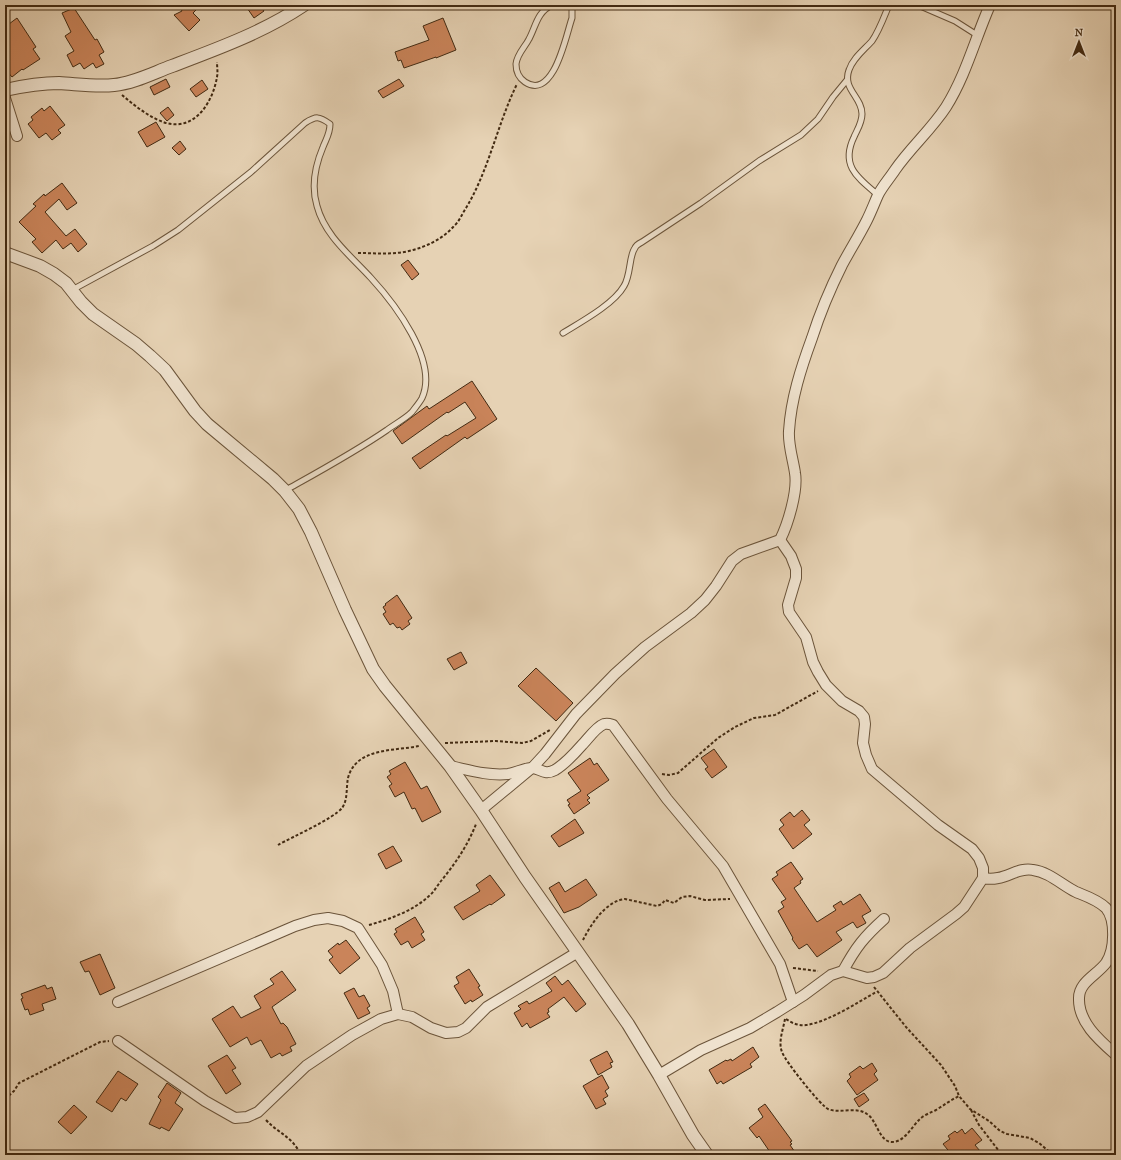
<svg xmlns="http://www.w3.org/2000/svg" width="1121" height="1160" font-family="'IM FELL French Canon',serif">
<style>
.building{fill:#ca845a;stroke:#422a12}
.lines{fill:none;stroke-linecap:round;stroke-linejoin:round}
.service-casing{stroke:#6b543a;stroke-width:7}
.minor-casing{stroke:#6b543a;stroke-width:12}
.tertiary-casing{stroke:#6b543a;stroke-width:14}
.path{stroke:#422a12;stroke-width:2;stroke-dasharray:3 2;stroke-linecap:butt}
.service{stroke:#efe2ce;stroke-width:5}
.minor{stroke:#efe2ce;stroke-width:10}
.tertiary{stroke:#efe2ce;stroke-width:12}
</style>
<rect width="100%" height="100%" fill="#e6d2b4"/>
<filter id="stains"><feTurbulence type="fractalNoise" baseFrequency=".005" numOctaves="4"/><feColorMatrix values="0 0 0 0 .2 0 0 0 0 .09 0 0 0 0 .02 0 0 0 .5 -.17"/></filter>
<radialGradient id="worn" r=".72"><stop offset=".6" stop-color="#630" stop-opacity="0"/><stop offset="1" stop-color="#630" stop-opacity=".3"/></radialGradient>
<g class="building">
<path d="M 179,5 L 192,5 L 196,10 L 193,13 L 200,20 L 189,31 L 174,15 L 182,11 Z"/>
<path d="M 245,5 L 260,5 L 264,11 L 254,18 Z"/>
<path d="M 74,8 L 95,40 L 97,39 L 104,52 L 99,55 L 104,64 L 96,68 L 93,63 L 84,69 L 80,63 L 73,67 L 67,55 L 74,51 L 65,36 L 71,32 L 62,13 Z"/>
<path d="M 17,18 L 36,47 L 33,49 L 40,59 L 23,70 L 22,69 L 12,77 L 5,69 L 5,27 Z"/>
<path d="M 443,18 L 456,50 L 436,58 L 436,57 L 404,68 L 401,60 L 398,61 L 395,52 L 429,40 L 423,26 Z"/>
<path d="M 166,79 L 170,87 L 154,95 L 150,87 Z"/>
<path d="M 399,79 L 404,86 L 383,98 L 378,91 Z"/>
<path d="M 202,80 L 208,89 L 196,97 L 190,89 Z"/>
<path d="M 50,106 L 65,125 L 58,130 L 61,133 L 52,140 L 46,133 L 39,138 L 28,124 L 33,120 L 31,117 L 42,108 L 44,111 Z"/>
<path d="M 168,107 L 174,115 L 167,121 L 160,113 Z"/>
<path d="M 156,122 L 165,137 L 147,147 L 138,132 Z"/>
<path d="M 180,141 L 186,149 L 179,155 L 172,148 Z"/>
<path d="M 62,183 L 77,203 L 67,210 L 59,199 L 45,212 L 66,236 L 75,229 L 87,244 L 78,252 L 71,243 L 63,249 L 56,240 L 42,253 L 32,242 L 36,239 L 19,222 L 36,206 L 33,204 L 44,194 L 45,196 Z"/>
<path d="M 408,260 L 419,274 L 412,280 L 401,265 Z"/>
<path d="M 472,381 L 497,419 L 467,439 L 465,437 L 420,469 L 412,458 L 446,435 L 447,436 L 476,418 L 465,402 L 448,413 L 447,412 L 402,444 L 393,431 L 427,406 L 429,409 Z"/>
<path d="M 397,595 L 412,618 L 408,621 L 410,624 L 402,630 L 400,627 L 397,628 L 393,623 L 390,625 L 383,614 L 386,612 L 383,607 L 386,605 L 385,604 Z"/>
<path d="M 461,652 L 467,663 L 454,670 L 447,659 Z"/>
<path d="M 536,668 L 573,703 L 556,721 L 518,686 Z"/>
<path d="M 714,749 L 727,767 L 712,778 L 705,769 L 708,767 L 701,758 Z"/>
<path d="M 590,758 L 594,765 L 597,763 L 609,780 L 587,795 L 590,798 L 587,800 L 590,803 L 574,814 L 568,805 L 570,804 L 567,800 L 581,791 L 568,773 Z"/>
<path d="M 405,762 L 421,789 L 427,786 L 441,812 L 422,822 L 415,808 L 412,809 L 404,792 L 395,797 L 389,786 L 392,784 L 387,777 L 391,774 L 389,771 Z"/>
<path d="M 802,810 L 810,820 L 804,825 L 812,834 L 793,849 L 779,829 L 784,825 L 780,820 L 790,812 L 794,817 Z"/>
<path d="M 575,819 L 584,833 L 559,847 L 551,836 Z"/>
<path d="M 393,846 L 402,861 L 386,869 L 378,854 Z"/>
<path d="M 791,862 L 803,879 L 800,881 L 801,883 L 794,888 L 817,922 L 836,910 L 833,906 L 841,901 L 843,905 L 860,894 L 871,911 L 862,916 L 866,923 L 857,928 L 853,922 L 836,932 L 842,940 L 817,957 L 807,944 L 799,949 L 792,939 L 793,938 L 778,911 L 784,907 L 781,902 L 786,899 L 772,879 L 778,875 L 776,872 Z"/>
<path d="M 490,875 L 505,895 L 491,905 L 490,904 L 463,920 L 454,907 L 480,891 L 476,885 Z"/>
<path d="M 586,879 L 597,895 L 579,907 L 564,913 L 549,888 L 559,882 L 565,892 Z"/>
<path d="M 415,917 L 424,932 L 421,934 L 425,940 L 412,948 L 408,941 L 401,945 L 394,934 L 397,932 L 395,929 Z"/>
<path d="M 346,940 L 360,958 L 340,974 L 329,960 L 333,957 L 328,951 L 338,943 L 339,945 Z"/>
<path d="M 100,954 L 115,988 L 100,995 L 89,971 L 85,972 L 80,962 Z"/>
<path d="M 469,969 L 480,986 L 478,987 L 483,995 L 472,1002 L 471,1000 L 465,1004 L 454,986 L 459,983 L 456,977 Z"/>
<path d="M 282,971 L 296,990 L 272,1007 L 281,1024 L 283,1023 L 287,1027 L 296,1044 L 290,1047 L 292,1051 L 282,1056 L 280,1053 L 271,1058 L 261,1040 L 251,1045 L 247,1037 L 230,1047 L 212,1019 L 233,1006 L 241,1018 L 261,1008 L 254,996 L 274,984 L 270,979 Z"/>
<path d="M 555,976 L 562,985 L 568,980 L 586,1004 L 576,1012 L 564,997 L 548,1009 L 549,1012 L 547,1013 L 550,1017 L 530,1028 L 527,1023 L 522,1027 L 514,1013 L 521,1009 L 518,1006 L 527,1001 L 529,1004 L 552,991 L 546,983 Z"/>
<path d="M 45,985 L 47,989 L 52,987 L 56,999 L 42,1004 L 44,1010 L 30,1015 L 28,1009 L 25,1010 L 21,999 L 23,998 L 21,994 Z"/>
<path d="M 354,988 L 359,997 L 364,995 L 370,1006 L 367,1008 L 370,1013 L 358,1019 L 344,993 Z"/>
<path d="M 753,1047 L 759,1057 L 750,1064 L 752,1067 L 723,1084 L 721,1081 L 717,1084 L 709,1070 L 726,1060 L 727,1061 L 731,1059 L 732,1061 Z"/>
<path d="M 607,1051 L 613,1062 L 610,1063 L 612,1067 L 598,1075 L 590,1060 Z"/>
<path d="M 227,1055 L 236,1068 L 232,1070 L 241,1084 L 226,1094 L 208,1066 Z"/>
<path d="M 872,1063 L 877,1071 L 874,1074 L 878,1080 L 857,1095 L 847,1081 L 851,1077 L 849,1074 L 860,1066 L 863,1069 Z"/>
<path d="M 118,1071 L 138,1084 L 126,1101 L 121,1098 L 112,1112 L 96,1102 Z"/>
<path d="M 602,1075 L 609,1088 L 605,1091 L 608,1096 L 603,1099 L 606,1104 L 596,1109 L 583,1086 Z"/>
<path d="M 167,1083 L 181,1093 L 175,1103 L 183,1109 L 169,1131 L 161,1127 L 160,1129 L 149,1124 L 161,1100 L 158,1097 Z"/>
<path d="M 864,1093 L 869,1100 L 859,1107 L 854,1099 Z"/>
<path d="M 765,1104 L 792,1141 L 790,1142 L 792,1144 L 790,1145 L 797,1155 L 772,1155 L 759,1136 L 757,1138 L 749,1128 L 763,1117 L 758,1109 Z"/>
<path d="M 74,1105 L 87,1117 L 71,1134 L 58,1122 Z"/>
<path d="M 972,1128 L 982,1140 L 975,1145 L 980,1151 L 975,1155 L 952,1155 L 943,1144 L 950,1139 L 948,1136 L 955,1131 L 957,1133 L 962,1129 L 965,1134 Z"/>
</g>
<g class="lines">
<defs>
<g id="service">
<path d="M 552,5 C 537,12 536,26 529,39 C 525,47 517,54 516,64 C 516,71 519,78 525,82 C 554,101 566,35 572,18 L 572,9 L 571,5"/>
<path d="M 918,5 L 955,21 L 977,35"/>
<path d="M 878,195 C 858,178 840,166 854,137 C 857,130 862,123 862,114 C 862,97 842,89 849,70 C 853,58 864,50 872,41 C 879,31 884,17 889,5"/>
<path d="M 72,290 L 153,246 L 178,230 L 251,172 L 305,123 C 316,116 319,116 330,124 C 330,134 326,139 323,147 C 315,166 311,186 317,206 C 325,236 351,256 371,278 C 394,303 439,361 422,398 C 420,402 415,408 412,412 C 405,419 395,424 387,430 C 355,452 320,471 286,490"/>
<path d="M 563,333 C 581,322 614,304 624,286 C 631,275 629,255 635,248 C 636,245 640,243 642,242 L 701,203 L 759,161 L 801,135 L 818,119 L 833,97 L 847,80"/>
</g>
<g id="minor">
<path d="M 5,98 L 17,136"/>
<path d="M 450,766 C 469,770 488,776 508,774 C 516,773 524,768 532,768 C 540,768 544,776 555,770 C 565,764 575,753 582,745 C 588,739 596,727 604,724 C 608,723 610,724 613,725 L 667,799 L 723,866 L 780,964 L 793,1002"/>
<path d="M 481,810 L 533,767 L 545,754 L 576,714 L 615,674 L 645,647 L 691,613 L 705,600 L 716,586 L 732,561 L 741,554 L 780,540 C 788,524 798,491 795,473 C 793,459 788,445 789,431 C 791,399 801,368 812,338 C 820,313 830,289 842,265 C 850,250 859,236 867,220 C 871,212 874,204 878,195 C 882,187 889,179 895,170 C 910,148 931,130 946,107 C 966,75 975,39 990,5"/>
<path d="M 983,878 C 988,879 993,879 998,878 C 1010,876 1021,867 1033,870 C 1049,872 1062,885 1076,892 C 1086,896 1098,900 1106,908 C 1116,920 1115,950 1106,963 C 1097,975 1079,982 1079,998 C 1078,1022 1099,1040 1116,1055"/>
<path d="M 843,971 C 856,947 864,937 884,919"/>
<path d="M 118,1002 L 295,926 L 314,920 L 328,918 L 343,921 L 358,928 L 382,965 L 393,991 L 398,1014"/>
<path d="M 118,1041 L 205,1101 L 235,1118 L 247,1117 L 258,1112 L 306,1066 L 352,1035 L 381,1019 L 398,1014 L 412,1017 L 431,1028 L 446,1033 L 458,1032 L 466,1028 L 487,1007 L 578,952"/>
<path d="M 659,1075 L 701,1050 L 750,1028 L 777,1012 L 804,995 L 831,975 L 843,971 L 867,978 L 874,977 L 883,973 L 910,948 L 956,914 L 964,907 L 983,878 L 983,868 L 979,858 L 972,849 L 938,825 L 872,769 L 866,755 L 863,743 L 865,724 L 864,717 L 859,711 L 842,701 L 826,685 L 818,672 L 813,662 L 806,637 L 789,612 L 788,605 L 796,578 L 796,569 L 791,556 L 780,540"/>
</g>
<g id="tertiary">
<path d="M 5,90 C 23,86 41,83 59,83 C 77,84 96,87 114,85 C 134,83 153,73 172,66 C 217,49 264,32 304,5"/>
<path d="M 5,253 L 40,266 L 54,274 L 66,283 L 81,302 L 93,314 L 136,344 L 150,356 L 165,370 L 195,411 L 207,424 L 273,479 L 285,491 L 299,509 L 311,532 L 345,610 L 373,669 L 385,686 L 450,766 L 481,810 L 525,877 L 628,1024 L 659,1075 L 693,1135 L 707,1155"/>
</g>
</defs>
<use href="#service" class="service-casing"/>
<use href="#minor" class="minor-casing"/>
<use href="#tertiary" class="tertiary-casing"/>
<g class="path">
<path d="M 122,95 C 135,106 150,118 166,123 C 196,131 213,101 217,77 C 218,72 217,67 217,62"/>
<path d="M 358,253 C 375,253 392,255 409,251 C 426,247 443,239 454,226 C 459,222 462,214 466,208 C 489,170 497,125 517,84"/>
<path d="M 445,743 L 496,741 L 522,743 L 531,741 L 550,730"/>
<path d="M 662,774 L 669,775 L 678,773 L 718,738 L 735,727 L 754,718 L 775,715 L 818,691"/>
<path d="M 278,845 C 292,837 333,819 342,808 C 348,800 346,788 348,778 C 356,747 396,751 419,746"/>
<path d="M 369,925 C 390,919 413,911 429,896 C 434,892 437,886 441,881 C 455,864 468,845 476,824"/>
<path d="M 583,940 C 591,924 606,901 625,899 L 657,906 L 662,904 L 665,900 L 674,903 L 682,897 L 690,896 L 705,900 L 730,899"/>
<path d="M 793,968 L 818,971"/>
<path d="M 874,987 L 906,1027 L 941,1065 L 955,1086 L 959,1096 L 970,1109 L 989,1121 L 1000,1131 L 1007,1134 L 1030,1138 L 1039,1143 L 1053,1155"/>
<path d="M 785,1019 C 783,1030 778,1042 782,1052 C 785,1061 821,1106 828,1109 C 840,1114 856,1106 867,1114 C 877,1120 879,1142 892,1142 C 905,1142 912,1126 920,1119 C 924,1115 930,1113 936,1110 C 944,1105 951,1100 959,1096"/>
<path d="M 786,1019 C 792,1023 798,1026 806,1025 C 828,1022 857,1003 876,992"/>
<path d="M 5,1099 L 14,1091 L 19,1083 L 100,1042 L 109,1041"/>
<path d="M 971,1110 L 979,1125 L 1002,1155"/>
<path d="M 266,1120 C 279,1134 292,1136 301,1155"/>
<path d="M 1112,1155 L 1116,1153"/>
</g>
<use href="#service" class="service"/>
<use href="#minor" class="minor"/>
<use href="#tertiary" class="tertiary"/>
</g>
<rect width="1121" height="1160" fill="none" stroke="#e6d2b4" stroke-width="20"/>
<rect x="6" y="6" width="1109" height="1148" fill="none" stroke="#422a12" stroke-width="2"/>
<rect x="10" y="10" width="1101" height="1140" fill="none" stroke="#422a12"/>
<g transform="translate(1079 42)" stroke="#efe2ce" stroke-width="3" paint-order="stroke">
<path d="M0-3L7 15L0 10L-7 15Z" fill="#422a12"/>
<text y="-6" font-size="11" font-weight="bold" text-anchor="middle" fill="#422a12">N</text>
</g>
<rect width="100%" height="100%" filter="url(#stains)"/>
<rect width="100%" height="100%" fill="url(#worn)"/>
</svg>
